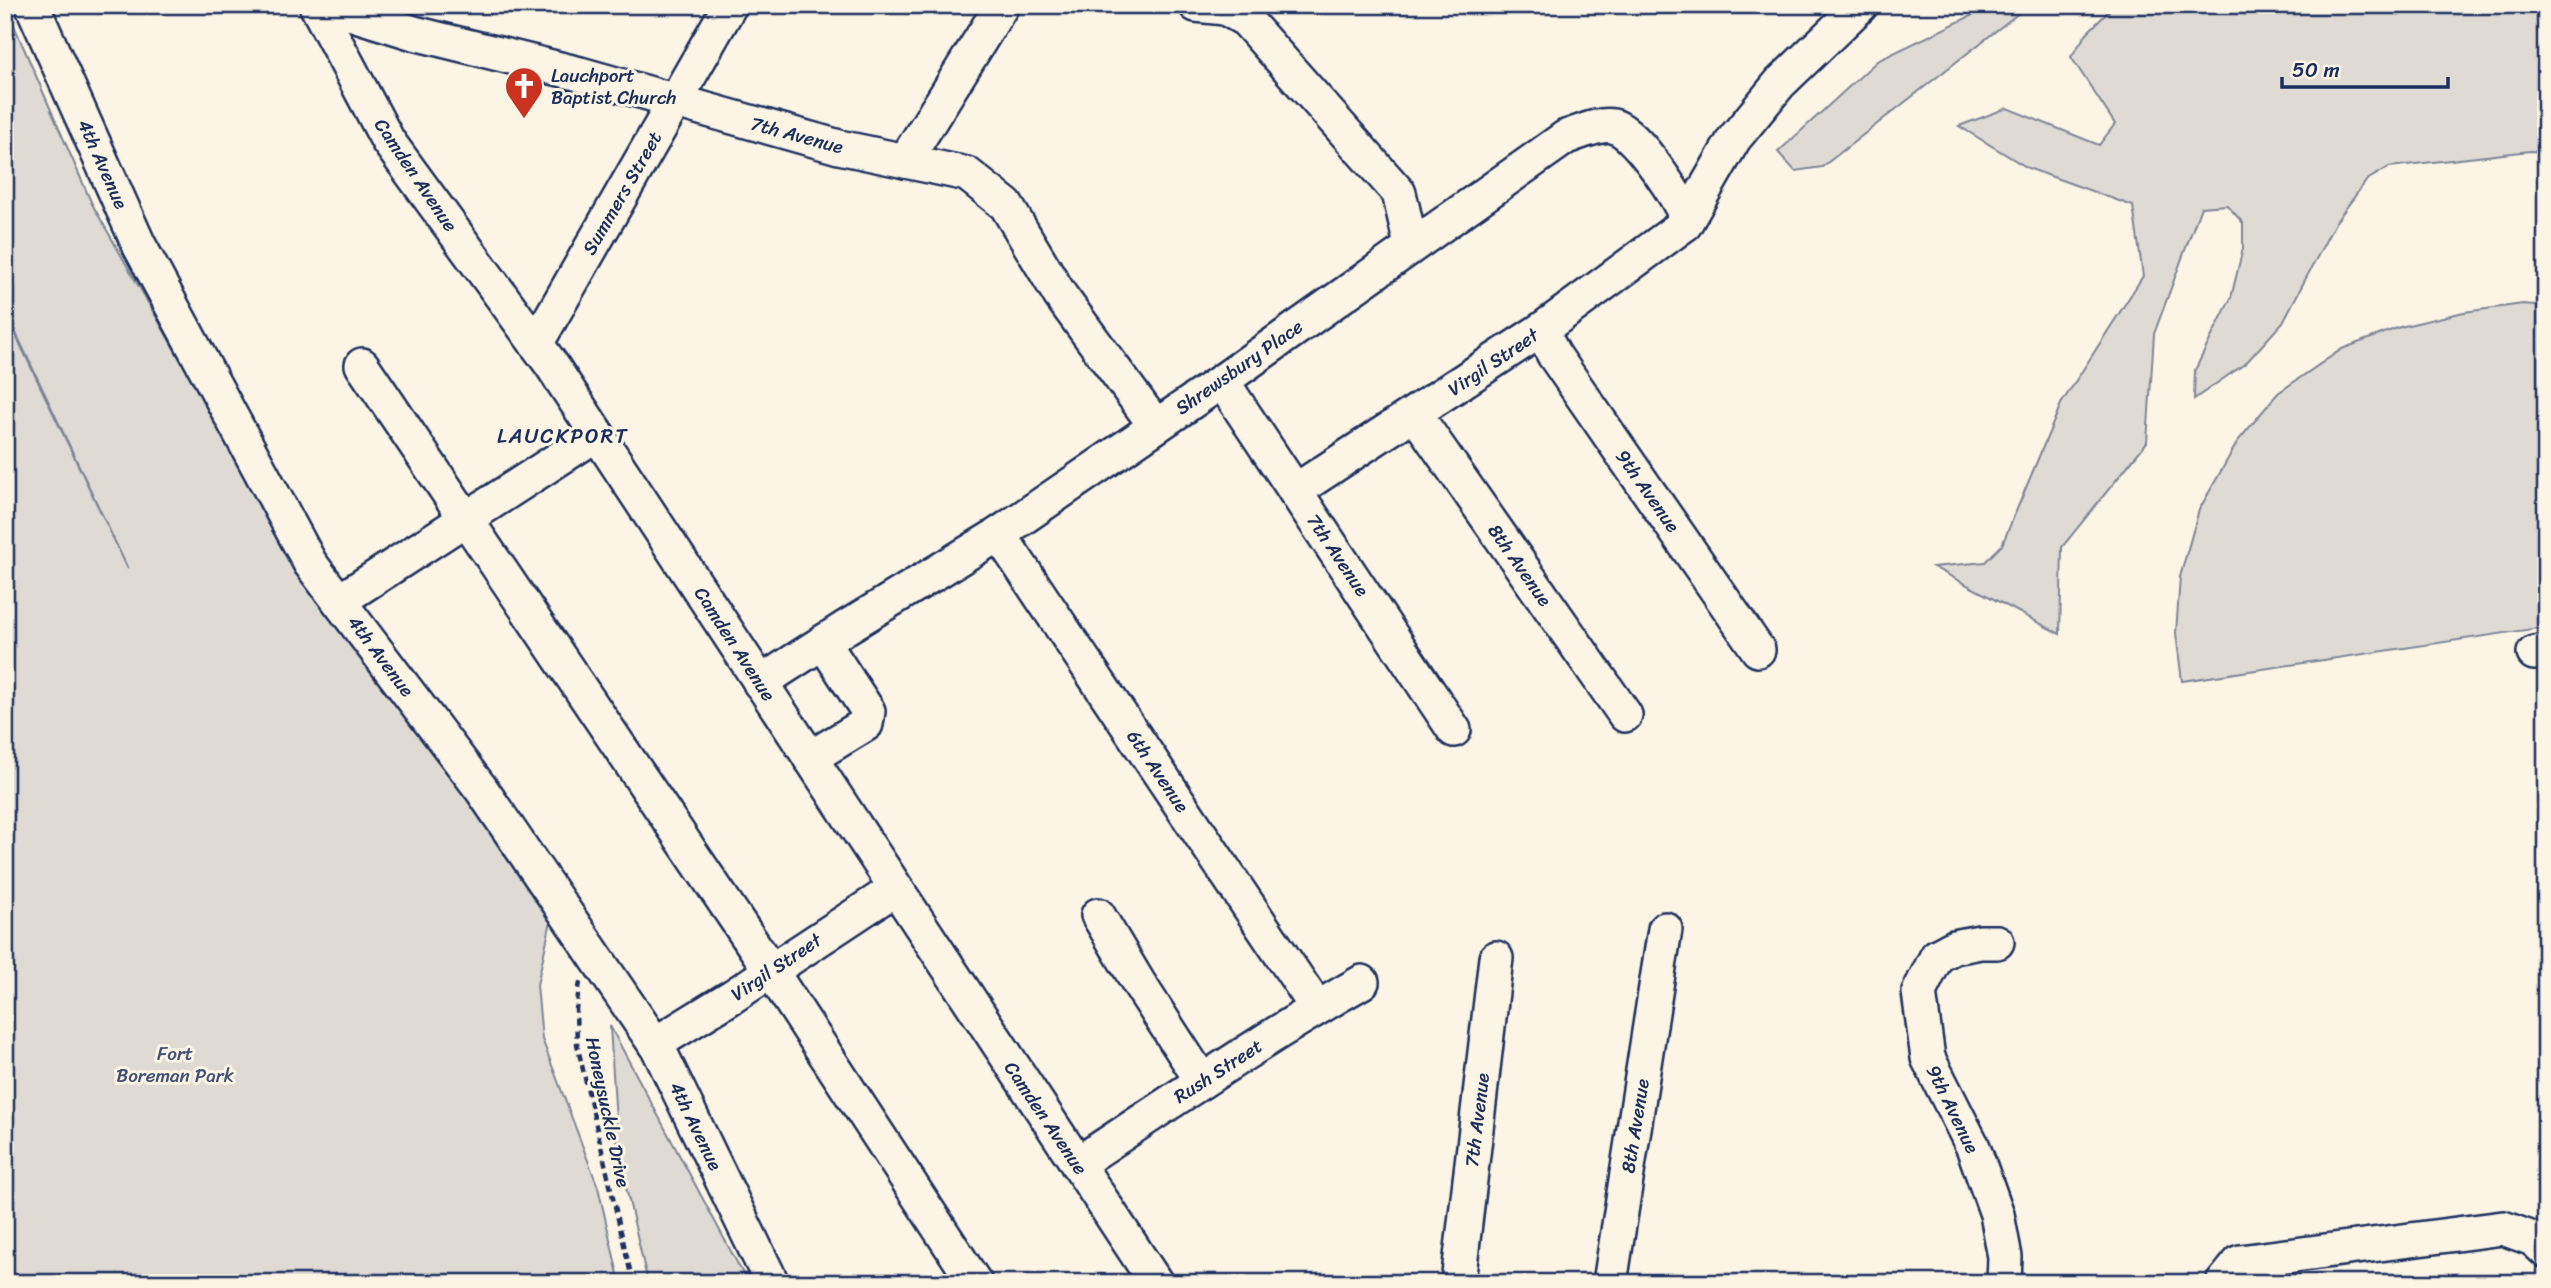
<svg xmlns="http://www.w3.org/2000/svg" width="2551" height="1288" font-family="Sriracha,sans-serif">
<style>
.green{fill:#dfdbd4;stroke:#7d8599;stroke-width:2}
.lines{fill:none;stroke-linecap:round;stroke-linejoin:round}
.minor-casing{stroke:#1b2f5e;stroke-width:38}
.path{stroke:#1b2f5e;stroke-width:4.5;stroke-dasharray:7 5;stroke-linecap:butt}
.minor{stroke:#fcf5e5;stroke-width:33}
.labels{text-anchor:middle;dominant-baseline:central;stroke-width:6;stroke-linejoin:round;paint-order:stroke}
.poi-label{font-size:19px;fill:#1b2f5e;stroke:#fcf5e5;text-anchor:start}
.street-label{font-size:19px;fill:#1b2f5e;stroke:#fcf5e5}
.park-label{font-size:19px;fill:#425176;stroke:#fcf5e5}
.neighbourhood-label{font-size:21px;letter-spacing:2px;fill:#1b2f5e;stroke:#fcf5e5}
</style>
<rect width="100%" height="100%" fill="#fcf5e5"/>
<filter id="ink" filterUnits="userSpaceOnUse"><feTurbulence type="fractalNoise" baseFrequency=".0143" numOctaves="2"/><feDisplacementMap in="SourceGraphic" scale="14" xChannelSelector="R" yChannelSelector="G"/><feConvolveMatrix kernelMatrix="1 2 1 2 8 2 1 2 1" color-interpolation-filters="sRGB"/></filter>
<g filter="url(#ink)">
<g class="green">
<path d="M 5,5 L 92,204 L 284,542 L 553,912 L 537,985 L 542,1039 L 598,1187 L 620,1283 L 5,1283 L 5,313 L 128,569 L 5,310 Z"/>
<path d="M 1985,5 L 2029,5 L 1822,167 L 1795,171 L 1778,152 L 1877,61 L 1975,14 Z"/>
<path d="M 2115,5 L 2546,5 L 2546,152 L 2530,151 L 2389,167 L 2367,180 L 2335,223 L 2283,322 L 2246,363 L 2194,399 L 2195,370 L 2231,298 L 2243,248 L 2243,223 L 2227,205 L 2201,207 L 2154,334 L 2147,442 L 2062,547 L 2060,634 L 1933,567 L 1985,562 L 2002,545 L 2061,404 L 2143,276 L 2133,206 L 2028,168 L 1959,126 L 2007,108 L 2099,145 L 2115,124 L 2071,57 L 2087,33 Z"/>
<path d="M 2523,304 L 2546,306 L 2546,627 L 2182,681 L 2176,633 L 2180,577 L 2199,510 L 2238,441 L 2278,393 L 2342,349 L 2400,327 L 2464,312 Z"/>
<path d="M 610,1026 L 748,1283 L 648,1283 L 618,1153 Z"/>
</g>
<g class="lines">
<defs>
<g id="minor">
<path d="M 32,5 L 138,243 L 310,563 L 482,790 L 659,1050 L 772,1283"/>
<path d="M 316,5 L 388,141 L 551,364 L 1156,1283"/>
<path d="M 324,5 L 414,33 L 580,74 L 839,147 L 967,174 L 1006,205 L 1060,295 L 1155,425"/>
<path d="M 1196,5 L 1225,8 L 1246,20 L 1399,193 L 1411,245"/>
<path d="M 905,161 L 1002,5"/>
<path d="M 1541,330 L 1554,355 L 1758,650"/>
<path d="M 536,344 L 730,5"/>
<path d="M 362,365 L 771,971 L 975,1283"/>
<path d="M 1222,381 L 1454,730"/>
<path d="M 1415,414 L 1625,715"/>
<path d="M 1295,491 L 1541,330 L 1685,224 L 1734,139 L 1780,83 L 1861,5"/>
<path d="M 999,534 L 1317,1008"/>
<path d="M 339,601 L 597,434"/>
<path d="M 2534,653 L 2546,651"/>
<path d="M 760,683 L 845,628 L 999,534 L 1222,381 L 1566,137 C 1579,133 1599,123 1613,126 C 1634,130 1672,189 1682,208 C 1684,213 1684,219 1685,224"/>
<path d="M 810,758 L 866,724 L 868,711 L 823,642"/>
<path d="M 1098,915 L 1138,982 L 1202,1081"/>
<path d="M 1997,942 L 1980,942 L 1954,947 L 1937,956 L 1919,992 L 1928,1058 L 1973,1147 L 1997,1214 L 2005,1257 L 2004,1283"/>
<path d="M 655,1044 L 733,996 L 895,889"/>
<path d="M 1077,1164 C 1171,1102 1264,1038 1362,982"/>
<path d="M 1458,1283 L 1496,958"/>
<path d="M 1610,1283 L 1665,929"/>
<path d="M 2223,1283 L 2240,1262 L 2503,1228 L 2533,1239 L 2546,1251"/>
</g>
</defs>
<use href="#minor" class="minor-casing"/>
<path class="path" d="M 580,982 L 576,1009 L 577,1044 L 633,1283"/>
<use href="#minor" class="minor"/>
</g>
</g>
<defs>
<symbol id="church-pin" viewBox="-11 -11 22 30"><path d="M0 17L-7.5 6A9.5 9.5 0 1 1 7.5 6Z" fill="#c8321e" stroke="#fcf5e5"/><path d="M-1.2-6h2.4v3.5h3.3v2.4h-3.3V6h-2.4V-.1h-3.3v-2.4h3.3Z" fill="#fff"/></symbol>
</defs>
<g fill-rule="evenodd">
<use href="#church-pin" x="502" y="64" width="44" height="60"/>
</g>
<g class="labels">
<g class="poi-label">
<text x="551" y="75">Lauchport<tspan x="551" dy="22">Baptist Church</tspan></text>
</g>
<g class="street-label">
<text transform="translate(797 135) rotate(15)">7th Avenue</text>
<text transform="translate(103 164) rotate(66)">4th Avenue</text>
<text transform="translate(416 175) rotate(56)">Camden Avenue</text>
<text transform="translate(622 193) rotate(-60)">Summers Street</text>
<text transform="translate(1493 362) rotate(-34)">Virgil Street</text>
<text transform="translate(1239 367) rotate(-35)">Shrewsbury Place</text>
<text transform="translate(1648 491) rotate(55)">9th Avenue</text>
<text transform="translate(1338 555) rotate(56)">7th Avenue</text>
<text transform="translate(1520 565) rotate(55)">8th Avenue</text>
<text transform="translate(735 644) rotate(57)">Camden Avenue</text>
<text transform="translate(381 656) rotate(53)">4th Avenue</text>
<text transform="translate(1158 771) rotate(56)">6th Avenue</text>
<text transform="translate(776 967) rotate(-34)">Virgil Street</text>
<text transform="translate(1218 1071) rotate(-33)">Rush Street</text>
<text transform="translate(1953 1109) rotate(64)">9th Avenue</text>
<text transform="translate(608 1112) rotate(78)">Honeysuckle Drive</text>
<text transform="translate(1046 1118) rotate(56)">Camden Avenue</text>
<text transform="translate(1477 1120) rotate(-83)">7th Avenue</text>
<text transform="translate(696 1126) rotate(64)">4th Avenue</text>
<text transform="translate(1635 1126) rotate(-81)">8th Avenue</text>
</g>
<g class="park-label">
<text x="175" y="1053">Fort<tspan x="175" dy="22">Boreman Park</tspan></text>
</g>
<g class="neighbourhood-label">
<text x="563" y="436">LAUCKPORT</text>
</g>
</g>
<rect width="2551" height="1288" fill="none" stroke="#fcf5e5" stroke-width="28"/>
<rect x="14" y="14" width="2523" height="1260" fill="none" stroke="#1b2f5e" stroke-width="2.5" filter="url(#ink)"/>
<path d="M2282 77v10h166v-10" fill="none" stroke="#1b2f5e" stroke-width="3.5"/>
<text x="2292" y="77" font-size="21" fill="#1b2f5e" stroke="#fcf5e5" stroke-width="5" paint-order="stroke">50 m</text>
</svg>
